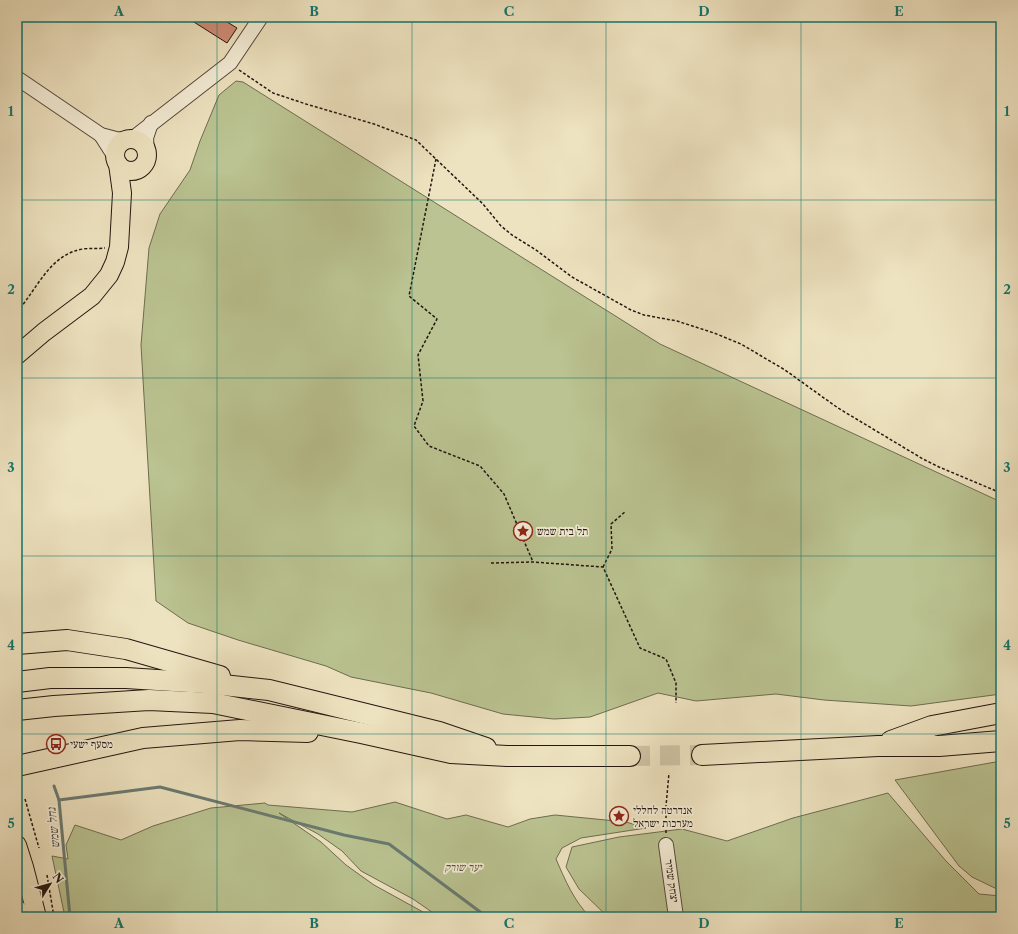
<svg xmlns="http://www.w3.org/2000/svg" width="1018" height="934" font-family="'Libre Caslon Text','Frank Ruhl Libre',serif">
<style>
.green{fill:#bac391;stroke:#6e6c50}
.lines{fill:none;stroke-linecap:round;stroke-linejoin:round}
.stream{stroke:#6a7a71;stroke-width:3}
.building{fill:#d08c76;stroke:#231510}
.highway-tunnel{stroke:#d0c4a6;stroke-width:20;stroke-dasharray:20 10;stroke-linecap:butt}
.minor-casing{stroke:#56483c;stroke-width:16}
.major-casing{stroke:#231510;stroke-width:20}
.highway-casing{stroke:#231510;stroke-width:22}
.path{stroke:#231510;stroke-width:1.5;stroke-dasharray:3 2;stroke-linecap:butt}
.minor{stroke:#f4edd6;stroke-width:14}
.major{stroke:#eee3c0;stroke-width:18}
.highway{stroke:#eee3c0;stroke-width:20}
.grid{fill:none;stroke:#0f766e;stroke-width:1;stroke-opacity:0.55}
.labels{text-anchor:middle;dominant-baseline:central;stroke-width:3.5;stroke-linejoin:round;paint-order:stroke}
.poi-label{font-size:11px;fill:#231510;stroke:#f4edd6;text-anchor:start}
.park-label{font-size:11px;font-style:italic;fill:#58523d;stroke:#f4edd6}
.street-label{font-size:11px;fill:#231510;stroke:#f4edd6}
.water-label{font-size:12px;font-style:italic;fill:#4c5048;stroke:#f4edd6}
.neatline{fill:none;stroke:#0f766e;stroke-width:1.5}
.grid-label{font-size:13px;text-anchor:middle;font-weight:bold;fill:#0f766e}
</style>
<rect width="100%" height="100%" fill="#eee3c0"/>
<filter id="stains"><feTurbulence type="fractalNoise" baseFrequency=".005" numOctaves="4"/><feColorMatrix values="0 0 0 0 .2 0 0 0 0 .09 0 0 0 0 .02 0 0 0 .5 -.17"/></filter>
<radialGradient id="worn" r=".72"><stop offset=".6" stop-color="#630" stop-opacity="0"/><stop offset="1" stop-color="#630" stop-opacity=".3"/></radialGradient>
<g class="green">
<path d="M 236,81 L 243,82 L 660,344 L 1001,502 L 1001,694 L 911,706 L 824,700 L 776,694 L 696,701 L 658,693 L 590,717 L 554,719 L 503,714 L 431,693 L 351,677 L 326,666 L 238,640 L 188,623 L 156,601 L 141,345 L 149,248 L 160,214 L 190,170 L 200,141 L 219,95 Z"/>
<path d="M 1001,761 L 1001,891 L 972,877 L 959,866 L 895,780 Z"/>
<path d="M 888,793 L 946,861 L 979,894 L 1001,896 L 1001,917 L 608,917 L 579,889 L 566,867 L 572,847 L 619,837 L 682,829 L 727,841 L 793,818 Z"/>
<path d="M 395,802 L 447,819 L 466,815 L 508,827 L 530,819 L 555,815 L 626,822 L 646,828 L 581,838 L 562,848 L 556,859 C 565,880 574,901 590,917 L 439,917 L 413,899 L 361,871 L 342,851 L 318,834 L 279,813 L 321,842 L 346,865 L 374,885 L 423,912 L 429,917 L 65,917 L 52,856 L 68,859 L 66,845 L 75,825 L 121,840 L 153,826 L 211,808 L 265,803 L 268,805 L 352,812 Z"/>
</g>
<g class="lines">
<g class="stream">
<path d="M 54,786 L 59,800 L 70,917"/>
<path d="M 59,800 L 160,787 L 344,835 L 389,844 L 487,917"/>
</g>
</g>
<path class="building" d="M 186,17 L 219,17 L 237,28 L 227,43 Z"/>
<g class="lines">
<path class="highway-tunnel" d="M 630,756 L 702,755"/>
<defs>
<g id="minor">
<path d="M 17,78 L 101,135 L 116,139 L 127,140"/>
<path d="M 101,135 L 115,157"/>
<path d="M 132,139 L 230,63 L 261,17"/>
<path d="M 147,151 L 146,138 L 151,123"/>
<path d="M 666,845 L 676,917"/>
</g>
<g id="major">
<circle cx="131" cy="155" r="16"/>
<path d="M 17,355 L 44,332 L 92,296 L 109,275 L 115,262 L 119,247 L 122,193 L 118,164"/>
<path d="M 17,845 L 24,867 L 37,917"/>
<path d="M 17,909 L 18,917"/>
</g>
<g id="highway">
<path d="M 17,644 L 67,640 L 126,649 L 220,676"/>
<path d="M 17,682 L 50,678 L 126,678 L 205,683 L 269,690 L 439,732 L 486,748"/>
<path d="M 17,710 L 54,706 L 149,700 L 213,703 L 361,733 L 451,753 L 507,756 L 630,756"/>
<path d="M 891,741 L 932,726 L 1001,713"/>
<path d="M 702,755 L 878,746 L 939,746 L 1001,741"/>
<path d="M 17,766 L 143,738 L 240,730 L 308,732"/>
</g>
</defs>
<use href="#minor" class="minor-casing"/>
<use href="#major" class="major-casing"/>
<use href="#highway" class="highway-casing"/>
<g class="path">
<path d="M 239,70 L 273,93 L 306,104 L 374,124 L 416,140 L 483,204 L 501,226 L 512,235 L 536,250 L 572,277 L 631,310 L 644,315 L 677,321 L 714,333 L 741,344 L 785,370 L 838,408 L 923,459 L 939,467 L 1001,493"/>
<path d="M 436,159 L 409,296 L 437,319 L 418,355 L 423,401 L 414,426 L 429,446 L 480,466 L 504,494 L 533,562"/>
<path d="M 17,312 C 37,289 50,254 83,249 C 91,248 98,249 105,248"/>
<path d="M 491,563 L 533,562 L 603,567 L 640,648 L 666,659 L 676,683 L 676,703"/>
<path d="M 603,567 L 612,549 L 611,524 L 626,511"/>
<path d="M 25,799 L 39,848"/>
<path d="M 666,833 L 666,806 L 669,773"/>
<path d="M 47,875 L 54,917"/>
</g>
<use href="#minor" class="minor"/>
<use href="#major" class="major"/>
<use href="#highway" class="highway"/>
</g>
<path class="grid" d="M 217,17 L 217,917M 412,17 L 412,917M 606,17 L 606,917M 801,17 L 801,917M 17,200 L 1001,200M 17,378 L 1001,378M 17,556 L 1001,556M 17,734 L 1001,734"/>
<defs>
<symbol id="sight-ring" viewBox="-11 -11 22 22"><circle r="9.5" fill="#f4edd6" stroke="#8f2418" stroke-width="1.5"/><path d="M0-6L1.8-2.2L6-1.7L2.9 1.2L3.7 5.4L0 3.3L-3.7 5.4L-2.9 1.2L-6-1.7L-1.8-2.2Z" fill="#8f2418"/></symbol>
<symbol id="bus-ring" viewBox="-11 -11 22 22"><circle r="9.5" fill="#f4edd6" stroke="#8f2418" stroke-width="1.5"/><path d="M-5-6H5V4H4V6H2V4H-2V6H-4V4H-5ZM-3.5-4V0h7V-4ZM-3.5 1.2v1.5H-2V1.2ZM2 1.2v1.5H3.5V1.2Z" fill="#8f2418"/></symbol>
</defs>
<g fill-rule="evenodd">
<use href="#sight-ring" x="512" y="520" width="22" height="22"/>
<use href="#bus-ring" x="45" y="733" width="22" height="22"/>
<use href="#sight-ring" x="608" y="805" width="22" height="22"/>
</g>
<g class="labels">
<g class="poi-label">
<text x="537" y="531">תל בית שמש</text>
<text x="70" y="744">מסעף ישעי</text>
<text x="633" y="810">אנדרטה לחללי<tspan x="633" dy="13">מערכות ישראל</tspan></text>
</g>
<g class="park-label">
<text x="463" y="867">יער שורק</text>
</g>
<g class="street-label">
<text transform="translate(672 881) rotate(82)">יצחק שמיר</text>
</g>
<g class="water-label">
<text transform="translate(53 828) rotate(-96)">נחל שמש</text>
</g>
</g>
<rect width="1018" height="934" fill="none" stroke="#eee3c0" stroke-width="44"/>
<g transform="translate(50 884) rotate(53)" stroke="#f4edd6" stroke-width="3" paint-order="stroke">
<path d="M0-3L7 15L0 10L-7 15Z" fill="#231510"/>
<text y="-6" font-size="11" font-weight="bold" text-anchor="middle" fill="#231510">N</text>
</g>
<rect x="22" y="22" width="974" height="890" class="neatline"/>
<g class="grid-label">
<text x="119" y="16">A</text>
<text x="314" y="16">B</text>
<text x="509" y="16">C</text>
<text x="704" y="16">D</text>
<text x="899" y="16">E</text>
<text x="11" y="116">1</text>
<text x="1007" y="116">1</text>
<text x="11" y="294">2</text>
<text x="1007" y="294">2</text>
<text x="11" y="472">3</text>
<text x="1007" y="472">3</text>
<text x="11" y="650">4</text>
<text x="1007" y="650">4</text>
<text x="11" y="828">5</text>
<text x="1007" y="828">5</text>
<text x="119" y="928">A</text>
<text x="314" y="928">B</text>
<text x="509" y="928">C</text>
<text x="704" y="928">D</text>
<text x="899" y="928">E</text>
</g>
<rect width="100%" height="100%" filter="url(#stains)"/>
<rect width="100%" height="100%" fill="url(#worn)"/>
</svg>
